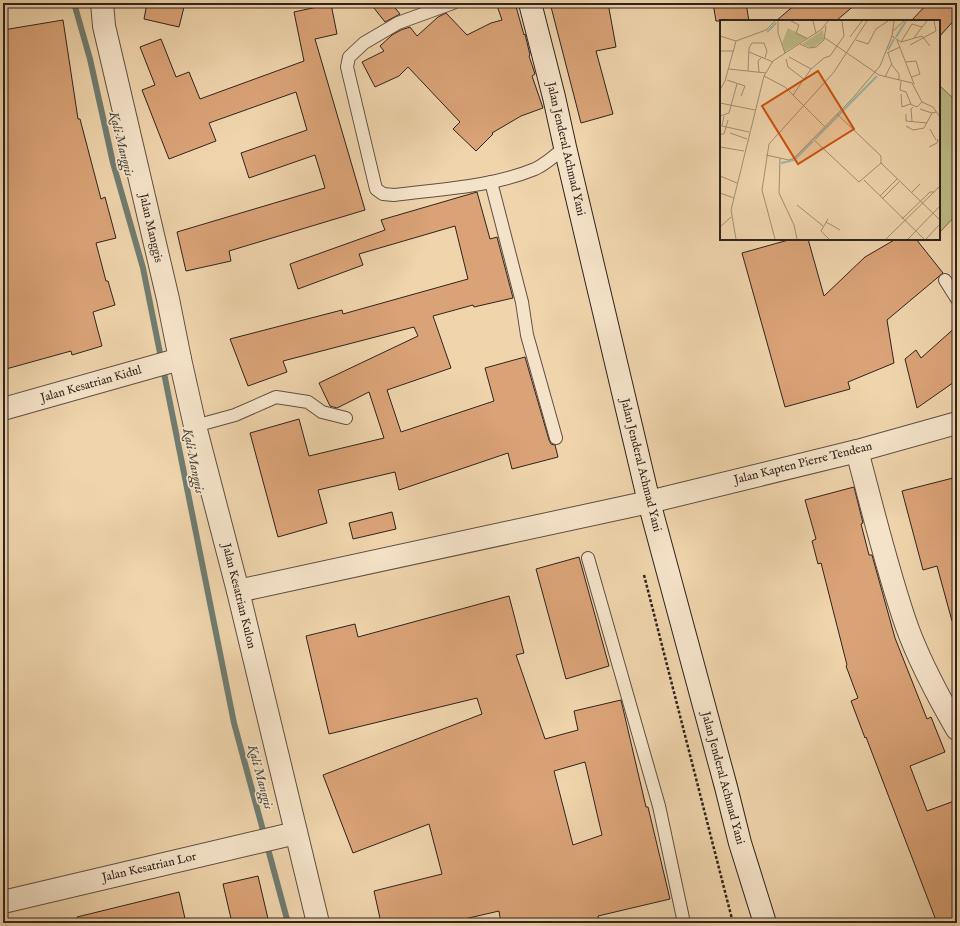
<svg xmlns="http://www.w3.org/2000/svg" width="960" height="926" font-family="'IM FELL English',serif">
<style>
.green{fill:#bdbc87;stroke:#767052}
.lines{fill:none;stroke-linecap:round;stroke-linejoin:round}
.stream{stroke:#707c70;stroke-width:6}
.building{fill:#daa377;stroke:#30231e;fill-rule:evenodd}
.service-casing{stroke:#604f42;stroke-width:14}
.minor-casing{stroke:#604f42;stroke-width:24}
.secondary-casing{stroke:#30231e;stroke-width:24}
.path{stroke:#30231e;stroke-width:2.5;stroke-dasharray:3 2;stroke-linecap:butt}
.service{stroke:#f5e3c9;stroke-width:12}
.minor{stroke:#f5e3c9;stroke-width:22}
.secondary{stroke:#f5e3c9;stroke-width:22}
.labels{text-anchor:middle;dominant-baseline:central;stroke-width:3.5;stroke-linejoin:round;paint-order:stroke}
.street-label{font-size:12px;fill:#30231e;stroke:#f5e3c9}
.water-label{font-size:13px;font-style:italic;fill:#4a4840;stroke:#f5e3c9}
.inset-river{fill:none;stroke:#9ab8a7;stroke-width:2}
.inset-road{fill:none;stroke:#a38d73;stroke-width:1}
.view{fill:#cc510f;fill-opacity:0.15;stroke:#cc510f;stroke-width:2}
.inset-edge{fill:none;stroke:#30231e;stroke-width:2}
</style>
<rect width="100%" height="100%" fill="#efd4ac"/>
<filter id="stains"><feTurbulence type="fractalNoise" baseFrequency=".005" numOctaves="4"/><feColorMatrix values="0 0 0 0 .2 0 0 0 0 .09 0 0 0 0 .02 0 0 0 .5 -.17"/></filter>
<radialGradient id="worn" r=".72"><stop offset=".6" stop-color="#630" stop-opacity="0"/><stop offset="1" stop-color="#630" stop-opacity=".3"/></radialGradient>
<path class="green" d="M 939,85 L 957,102 L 957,214 L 940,232 Z"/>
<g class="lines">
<path class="stream" d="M 74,3 L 90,59 L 113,163 L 143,268 L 234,723 L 288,923"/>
</g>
<g class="building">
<path d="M 147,3 L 185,3 L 179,27 L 144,19 Z"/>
<path d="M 370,3 L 391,3 L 400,14 L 385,22 Z"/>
<path d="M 496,3 L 515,3 L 524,35 L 525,34 L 530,55 L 529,56 L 535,74 L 532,76 L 543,108 L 521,116 L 492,133 L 493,134 L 476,151 L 453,129 L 460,122 L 408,67 L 399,76 L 375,87 L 362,62 L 384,51 L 380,46 L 392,35 L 401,30 L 410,27 L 417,36 L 438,17 L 446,13 L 467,35 L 491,23 L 502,20 Z"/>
<path d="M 550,3 L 608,3 L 616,47 L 596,51 L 613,114 L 581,123 Z"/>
<path d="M 713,3 L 746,3 L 749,21 L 716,21 Z"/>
<path d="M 797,3 L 857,3 L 836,21 L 776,21 Z"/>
<path d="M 928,3 L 957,3 L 957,17 L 939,37 L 939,21 L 911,21 Z"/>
<path d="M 331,4 L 337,34 L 315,39 L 365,210 L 229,251 L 231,261 L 186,271 L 177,232 L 325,188 L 315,155 L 249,178 L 241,153 L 307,130 L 296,92 L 209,123 L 216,141 L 169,159 L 142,90 L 155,85 L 140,47 L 161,39 L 176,77 L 189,72 L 200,99 L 304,61 L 294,12 Z"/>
<path d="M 63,20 L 78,119 L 80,119 L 101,199 L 105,197 L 116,238 L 96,243 L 106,281 L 108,281 L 115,305 L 93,312 L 102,346 L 72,355 L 71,351 L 6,369 L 3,358 L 3,30 Z"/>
<path d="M 477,192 L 490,239 L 497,237 L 513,298 L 474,307 L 473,305 L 433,316 L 451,368 L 387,390 L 401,432 L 494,401 L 485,368 L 525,357 L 549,440 L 551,444 L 555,445 L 558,457 L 512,469 L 508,453 L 399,490 L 395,472 L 318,490 L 327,523 L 278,537 L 250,433 L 299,419 L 309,456 L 384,438 L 369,392 L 337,408 L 330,406 L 319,383 L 418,336 L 414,327 L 283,361 L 287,372 L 248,386 L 230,339 L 342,310 L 343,314 L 468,279 L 455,226 L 359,254 L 363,265 L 298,289 L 290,264 L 385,230 L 381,220 Z"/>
<path d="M 792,239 L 808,239 L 824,296 L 865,257 L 896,239 L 916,239 L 943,273 L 887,320 L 894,363 L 848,382 L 850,389 L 785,407 L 742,253 Z"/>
<path d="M 957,326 L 957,380 L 917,408 L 905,359 L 916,350 L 921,358 Z"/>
<path d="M 957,477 L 957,620 L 952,621 L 937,566 L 923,570 L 902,491 Z"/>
<path d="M 854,487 L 863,523 L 861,524 L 869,555 L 872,555 L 895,638 L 927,719 L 931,717 L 945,752 L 910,766 L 927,811 L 957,800 L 957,923 L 937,923 L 866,737 L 865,738 L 851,701 L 858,698 L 846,666 L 847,665 L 821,563 L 818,564 L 812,541 L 816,539 L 805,500 Z"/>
<path d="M 392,512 L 396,529 L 353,539 L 349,523 Z"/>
<path d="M 579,557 L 609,666 L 566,679 L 536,569 Z"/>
<path d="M 509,596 L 524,653 L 516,655 L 545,739 L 578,730 L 574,711 L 621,700 L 646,807 L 648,807 L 670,899 L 598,916 L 600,923 L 501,923 L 499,911 L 447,923 L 381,923 L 374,891 L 442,874 L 429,824 L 353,853 L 323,775 L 482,714 L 477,698 L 329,734 L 306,636 L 355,624 L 358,637 ZM 585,762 L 602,835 L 573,845 L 554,771 Z"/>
<path d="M 258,876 L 269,923 L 232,923 L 223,884 Z"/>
<path d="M 179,892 L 186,923 L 78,923 L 77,917 Z"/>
</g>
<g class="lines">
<defs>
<g id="service">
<path d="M 453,3 L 398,23 L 364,43 L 349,57 L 347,67 L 376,189 L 383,194 L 394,195 C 441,189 491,187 535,169 C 546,164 556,155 565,147"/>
<path d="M 491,182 L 522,302 L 527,335 L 556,438"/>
<path d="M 945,280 L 957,299"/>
<path d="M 195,426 L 235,415 L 276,397 L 308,402 L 322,412 L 346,418"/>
<path d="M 588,558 L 659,806 L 684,923"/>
</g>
<g id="minor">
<path d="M 102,3 L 104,26 L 168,299 L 180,359 L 195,426 L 238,591 L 318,923"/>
<path d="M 3,409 L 180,359"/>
<path d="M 857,451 C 873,510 887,570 907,627 C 920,663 938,696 957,729"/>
<path d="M 238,591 L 649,502 L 857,451 L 957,423"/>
<path d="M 3,902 L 296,833"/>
</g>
<path id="secondary" d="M 530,3 L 554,97 L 565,147 L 649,502 L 726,787 L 740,843 L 765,923"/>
</defs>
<use href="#service" class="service-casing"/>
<use href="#minor" class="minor-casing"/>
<use href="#secondary" class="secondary-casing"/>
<path class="path" d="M 644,575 L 733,923"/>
<use href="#service" class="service"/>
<use href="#minor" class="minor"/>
<use href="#secondary" class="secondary"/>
</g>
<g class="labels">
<g class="street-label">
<text transform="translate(566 149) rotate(77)">Jalan Jenderal Achmad Yani</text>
<text transform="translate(151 228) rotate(77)">Jalan Manggis</text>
<text transform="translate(91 384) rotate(-16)">Jalan Kesatrian Kidul</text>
<text transform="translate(803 463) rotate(-14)">Jalan Kapten Pierre Tendean</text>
<text transform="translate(641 465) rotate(76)">Jalan Jenderal Achmad Yani</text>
<text transform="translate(239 596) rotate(76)">Jalan Kesatrian Kulon</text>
<text transform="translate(723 778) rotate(75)">Jalan Jenderal Achmad Yani</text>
<text transform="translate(149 867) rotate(-13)">Jalan Kesatrian Lor</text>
</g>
<g class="water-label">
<text transform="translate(121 144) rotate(76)">Kali Manggis</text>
<text transform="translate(193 461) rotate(79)">Kali Manggis</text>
<text transform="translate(260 777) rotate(75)">Kali Manggis</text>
</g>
</g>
<g transform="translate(720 20)">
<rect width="220" height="220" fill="#efd4ac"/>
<path d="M 68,8 L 87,18 L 65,32 L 62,23 ZM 103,10 L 104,19 L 93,28 L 82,24 Z" fill="#bdbc87"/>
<path class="inset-river" d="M 47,12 L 56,3M 176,17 L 186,1M 168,30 L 174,19M 95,119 L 157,56M 61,143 L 74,140 L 93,121"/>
<path class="inset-road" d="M 58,1 L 58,13 L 65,33M 71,1 L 79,5 L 76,13 L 88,19M 93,1 L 96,13M 173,11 L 184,1M 0,16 L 16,21M 172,16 L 181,22 L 192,4 L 202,7 L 207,1M 130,17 L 142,1M 105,18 L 159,55 L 192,63 L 202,82 L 213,87 L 220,97M 194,18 L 202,7M 136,20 L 148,24 L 156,9 L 168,1M 177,20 L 194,64M 181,22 L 202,16 L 210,26M 80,24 L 89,28 L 96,27 L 104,20 L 106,6M 190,25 L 216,11 L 214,1M 0,31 L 14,31M 29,32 L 53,42M 167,33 L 180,27M 168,33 L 172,45 L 179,54 L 179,60M 69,37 L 91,49 L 73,75M 66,39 L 68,47 L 85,60M 186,42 L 196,41 L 200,54 L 192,57M 9,49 L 46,53M 91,49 L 104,38 L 110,36 L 124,16 L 122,1M 28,51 L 29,28 L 32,23 L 44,23 L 47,31 L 45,38M 39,52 L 38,41 L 42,37M 44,56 L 65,67 L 105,107M 165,57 L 172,43M 7,60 L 25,66 L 21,76M 181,61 L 180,70 L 186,72 L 191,84M 0,70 L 5,61 L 16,21 L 46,10 L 55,1M 181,74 L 182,87 L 190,84 L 197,87 L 202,82M 0,83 L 35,90M 200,89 L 212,93M 117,94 L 161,136 L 161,143M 186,94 L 186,101 L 207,103M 0,96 L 9,93 L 17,64M 4,96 L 2,106 L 29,112M 192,101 L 191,89 L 193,87M 186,106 L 193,110 L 204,108 L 212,93 L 216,92M 210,109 L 216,120M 10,113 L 27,119M 0,114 L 4,114 L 8,100M 93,119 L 139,162 L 161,143M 0,127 L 24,131M 209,127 L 217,123 L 218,119M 46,135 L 69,140 L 74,138 L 131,80 L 160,46 L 172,16 L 174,1M 60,138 L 59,173 L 74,205 L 77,219M 161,143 L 220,200M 0,156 L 17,163M 144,160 L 204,219M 0,173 L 14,178M 191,173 L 200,164M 160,176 L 177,159M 162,179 L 179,162M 77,185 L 103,206M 108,199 L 101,211 L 109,219M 182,199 L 210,172 L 214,172M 106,202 L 120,210M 0,207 L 11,197M 16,219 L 11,190 L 44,56 L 53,41 L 102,9 L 108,1M 55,219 L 42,170 L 49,124 L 114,52 L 147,1M 166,219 L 220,166M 188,219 L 220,186M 206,219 L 220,204"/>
<path class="view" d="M 98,51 L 134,109 L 78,144 L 42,86 Z"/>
<rect width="220" height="220" class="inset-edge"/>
</g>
<rect width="960" height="926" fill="none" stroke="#efd4ac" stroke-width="16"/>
<rect x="4" y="4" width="952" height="918" fill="none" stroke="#30231e" stroke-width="2"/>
<rect x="8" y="8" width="944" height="910" fill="none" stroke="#30231e"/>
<rect width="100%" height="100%" filter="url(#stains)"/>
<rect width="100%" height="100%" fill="url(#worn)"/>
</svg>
